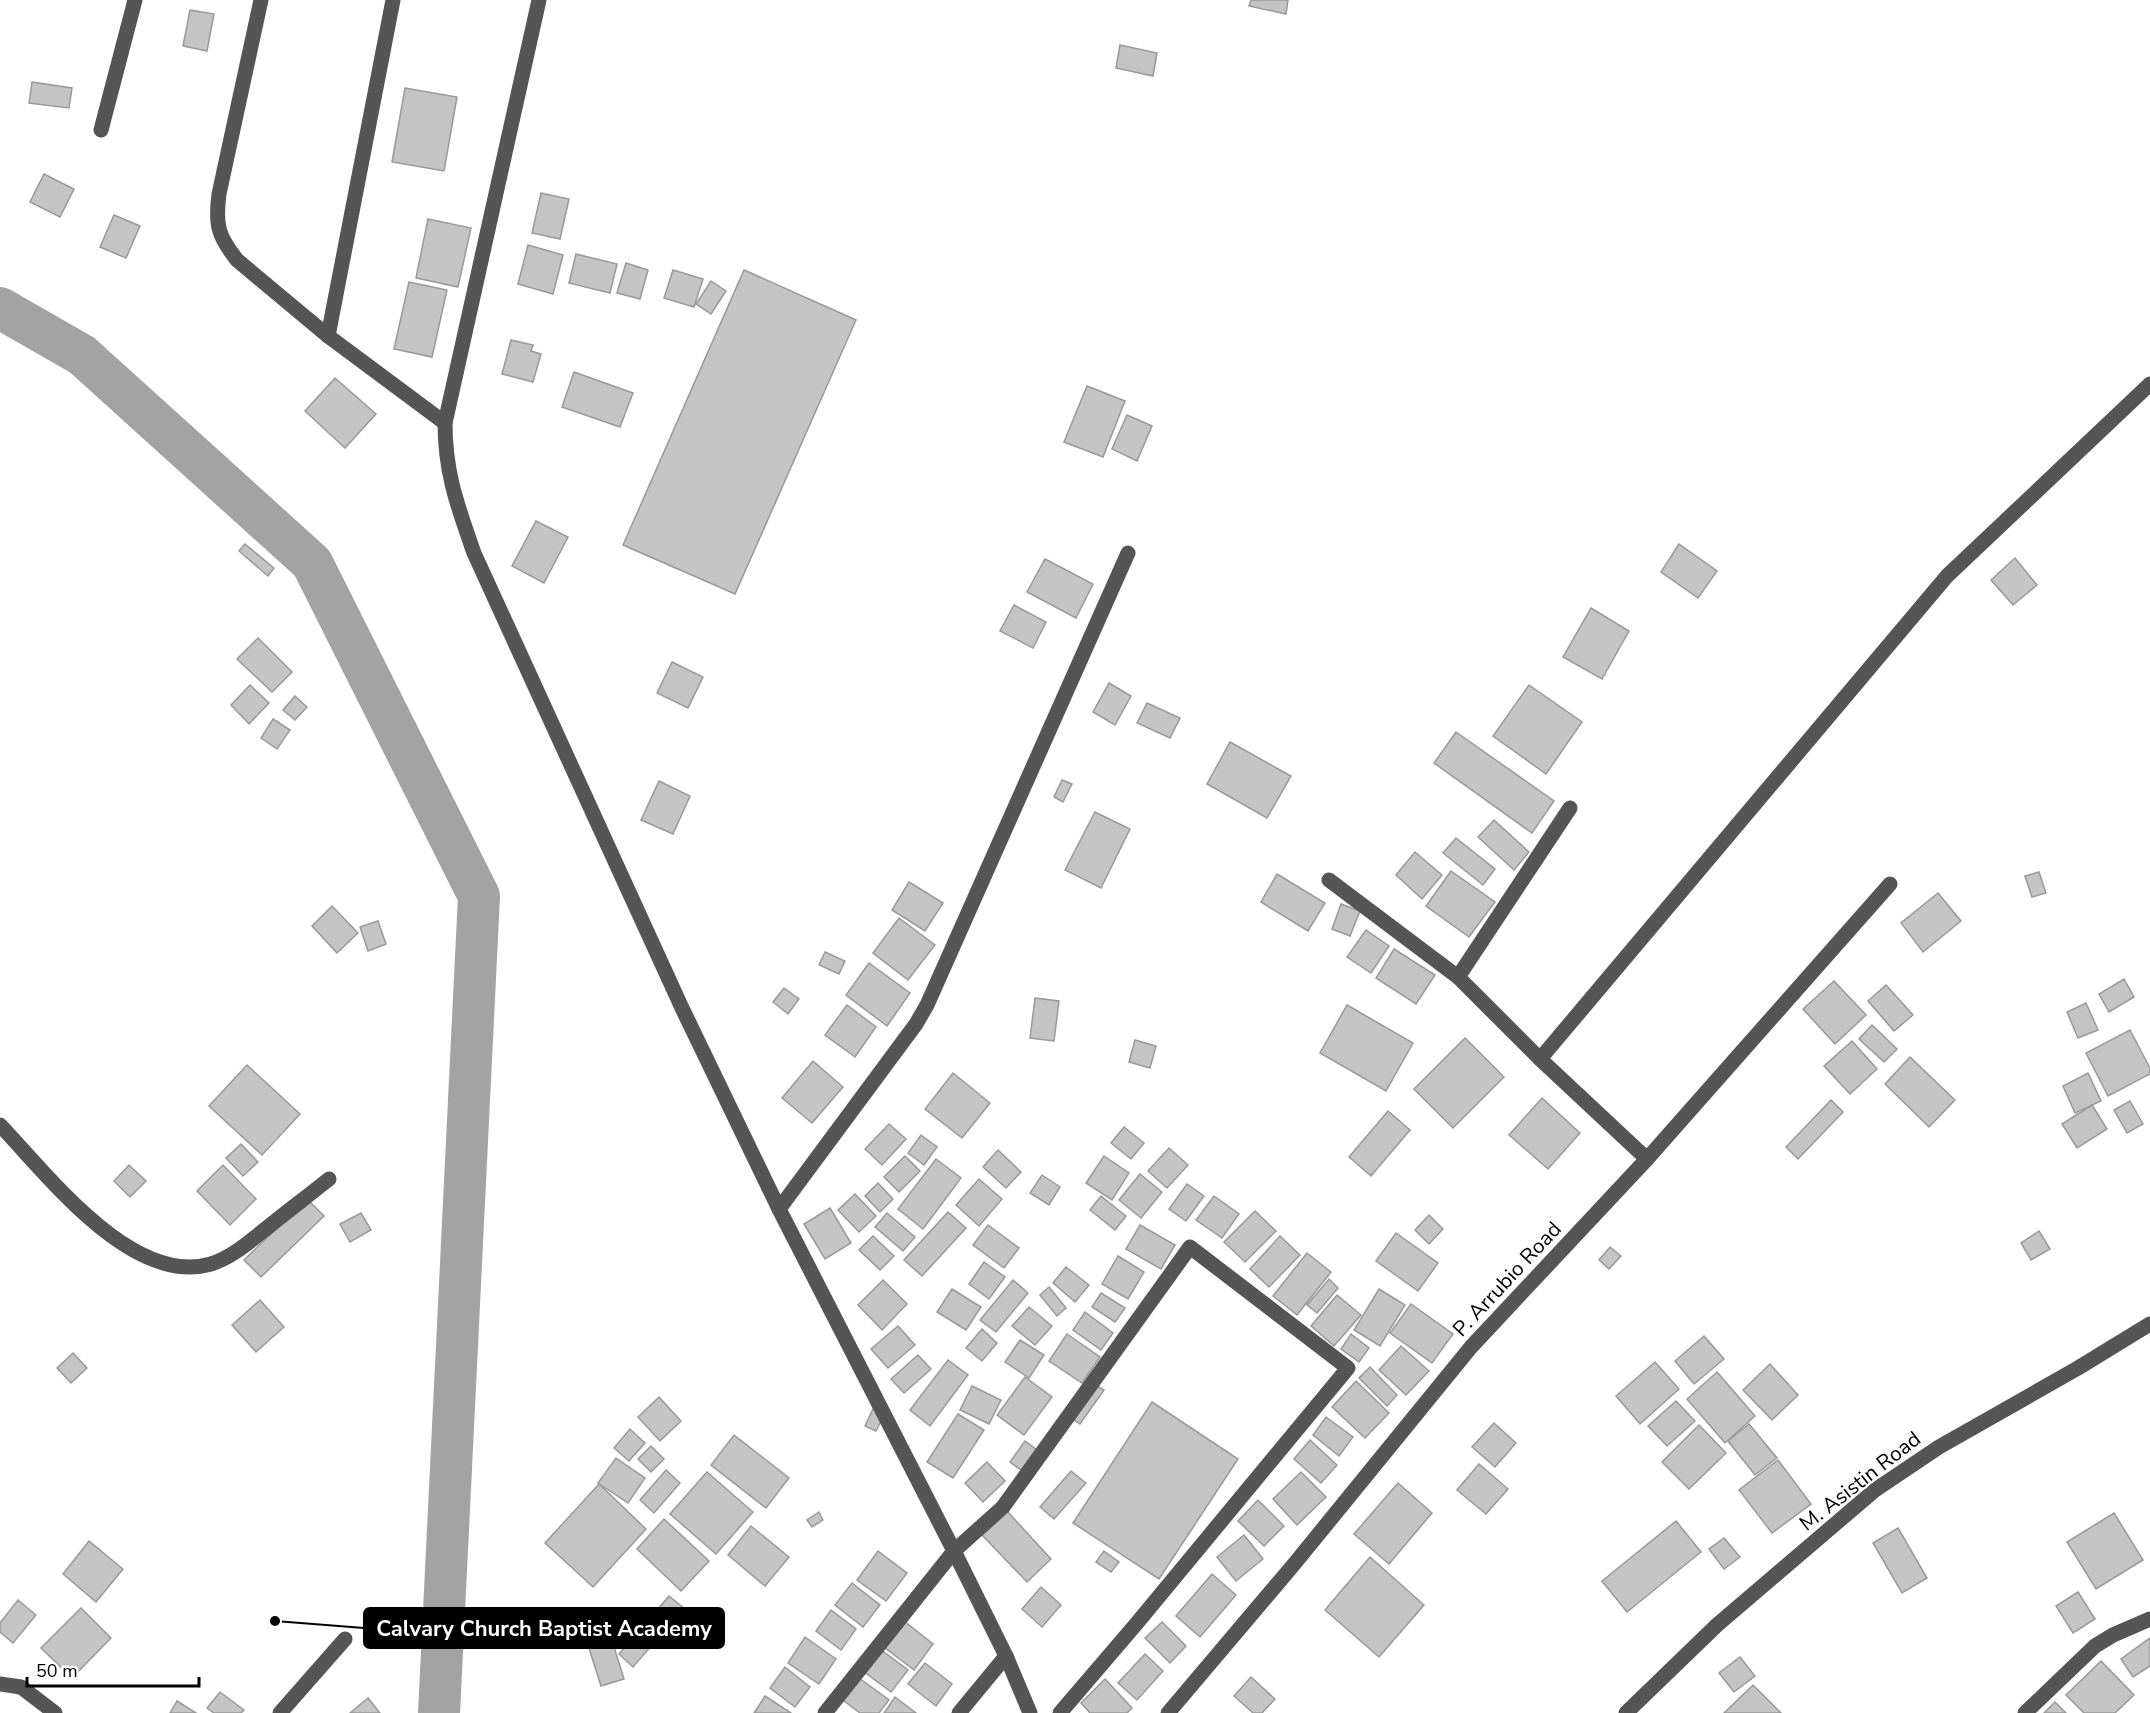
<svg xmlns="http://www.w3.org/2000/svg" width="2150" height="1713" font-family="'Nunito Sans',sans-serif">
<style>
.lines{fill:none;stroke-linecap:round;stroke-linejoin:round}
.river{stroke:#a3a3a3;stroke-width:42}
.building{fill:#c4c4c4;stroke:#999;stroke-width:1.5}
.minor{stroke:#555;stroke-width:15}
.labels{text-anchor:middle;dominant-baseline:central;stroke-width:4.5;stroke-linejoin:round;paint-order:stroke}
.street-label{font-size:21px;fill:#000;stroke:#fff}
.leader{fill:none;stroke:#000;stroke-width:2}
.callout-dot{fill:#000;stroke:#fff;stroke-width:2}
.callout{fill:#000;stroke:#000;stroke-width:2}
.callout-label{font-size:22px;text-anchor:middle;font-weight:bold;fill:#fff}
</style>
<rect width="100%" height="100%" fill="#fff"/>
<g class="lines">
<path class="river" d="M 0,308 L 82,355 L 312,563 L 479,896 L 439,1713"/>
</g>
<g class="building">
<path d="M 1251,0 L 1288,0 L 1286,14 L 1249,6 Z"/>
<path d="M 190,10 L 214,14 L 207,51 L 183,46 Z"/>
<path d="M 1120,45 L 1157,53 L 1153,76 L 1116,68 Z"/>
<path d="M 32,82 L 72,88 L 69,108 L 29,103 Z"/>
<path d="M 405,88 L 457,97 L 444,171 L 392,162 Z"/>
<path d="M 44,174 L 74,189 L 60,217 L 30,202 Z"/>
<path d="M 541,193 L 569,199 L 560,239 L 532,233 Z"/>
<path d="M 114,215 L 140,226 L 126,258 L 100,247 Z"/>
<path d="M 428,219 L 471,228 L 458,287 L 416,278 Z"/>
<path d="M 528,245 L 563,255 L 553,294 L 518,284 Z"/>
<path d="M 576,254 L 617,264 L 610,293 L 569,283 Z"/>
<path d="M 626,263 L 648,270 L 640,299 L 617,293 Z"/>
<path d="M 673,270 L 703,279 L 694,307 L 664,298 Z"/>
<path d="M 744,270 L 856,320 L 735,594 L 623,545 Z"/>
<path d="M 711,281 L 726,291 L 711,314 L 696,304 Z"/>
<path d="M 409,282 L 447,290 L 432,357 L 394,349 Z"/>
<path d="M 511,340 L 533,345 L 531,351 L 541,354 L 533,382 L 502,374 Z"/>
<path d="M 574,372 L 633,393 L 620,427 L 562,407 Z"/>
<path d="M 335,378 L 376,414 L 345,448 L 305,411 Z"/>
<path d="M 1087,386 L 1125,401 L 1103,457 L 1064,442 Z"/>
<path d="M 1127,415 L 1152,426 L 1137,461 L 1112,449 Z"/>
<path d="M 536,521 L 568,537 L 544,583 L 512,566 Z"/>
<path d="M 245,544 L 274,568 L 268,576 L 239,551 Z"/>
<path d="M 1679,544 L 1717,571 L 1698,598 L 1661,572 Z"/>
<path d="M 2015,558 L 2037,585 L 2013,605 L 1991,580 Z"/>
<path d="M 1045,559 L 1093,584 L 1076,618 L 1027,592 Z"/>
<path d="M 1014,605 L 1046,622 L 1033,648 L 1000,631 Z"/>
<path d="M 1591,608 L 1629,631 L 1602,679 L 1563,657 Z"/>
<path d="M 258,638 L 292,672 L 272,692 L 237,659 Z"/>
<path d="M 672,662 L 703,677 L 688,708 L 657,693 Z"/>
<path d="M 1109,683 L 1131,696 L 1115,725 L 1093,712 Z"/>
<path d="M 250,685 L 269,703 L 249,724 L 231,705 Z"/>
<path d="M 1529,685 L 1582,722 L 1546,774 L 1493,736 Z"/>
<path d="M 295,696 L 307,707 L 295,720 L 283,710 Z"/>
<path d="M 1147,703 L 1180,718 L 1170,738 L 1137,723 Z"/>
<path d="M 273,719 L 290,730 L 277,749 L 261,738 Z"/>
<path d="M 1456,732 L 1554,801 L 1532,833 L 1434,763 Z"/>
<path d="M 1230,742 L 1291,776 L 1267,818 L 1207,784 Z"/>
<path d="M 1062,780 L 1072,784 L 1063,802 L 1054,797 Z"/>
<path d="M 659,781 L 690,796 L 673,834 L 641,820 Z"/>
<path d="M 1095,812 L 1130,829 L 1101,888 L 1065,870 Z"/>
<path d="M 1494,820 L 1529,852 L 1514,870 L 1478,837 Z"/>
<path d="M 1456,838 L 1495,869 L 1483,885 L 1443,853 Z"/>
<path d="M 1415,852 L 1442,875 L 1422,899 L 1396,875 Z"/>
<path d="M 1451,871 L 1495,902 L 1469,937 L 1426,906 Z"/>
<path d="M 2039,872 L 2046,893 L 2032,897 L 2025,876 Z"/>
<path d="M 1277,874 L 1325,903 L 1308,931 L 1261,902 Z"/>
<path d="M 909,882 L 943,903 L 925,931 L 892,910 Z"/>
<path d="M 1938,893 L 1961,921 L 1923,952 L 1901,923 Z"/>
<path d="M 1341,904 L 1360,911 L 1350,936 L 1332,929 Z"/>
<path d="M 332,906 L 358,933 L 337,953 L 312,926 Z"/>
<path d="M 899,918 L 935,945 L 908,980 L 873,953 Z"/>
<path d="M 378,921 L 386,944 L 368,951 L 360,927 Z"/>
<path d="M 1366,930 L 1389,946 L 1371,973 L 1347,957 Z"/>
<path d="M 1394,949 L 1435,975 L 1416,1004 L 1376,978 Z"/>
<path d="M 825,952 L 845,961 L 839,974 L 819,965 Z"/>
<path d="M 869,963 L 910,993 L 887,1026 L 846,995 Z"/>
<path d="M 2124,979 L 2134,997 L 2109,1012 L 2099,994 Z"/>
<path d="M 1834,981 L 1866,1015 L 1835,1044 L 1803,1009 Z"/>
<path d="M 1886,985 L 1913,1015 L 1894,1031 L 1868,1001 Z"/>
<path d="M 784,988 L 799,999 L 788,1014 L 773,1002 Z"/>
<path d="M 1035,998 L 1059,1001 L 1054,1041 L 1030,1038 Z"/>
<path d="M 2086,1003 L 2098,1030 L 2078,1038 L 2067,1012 Z"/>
<path d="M 847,1005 L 876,1027 L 855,1057 L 825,1035 Z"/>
<path d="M 1347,1005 L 1413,1043 L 1386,1091 L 1320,1053 Z"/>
<path d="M 1872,1025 L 1897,1049 L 1884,1062 L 1859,1039 Z"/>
<path d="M 2130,1030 L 2150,1068 L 2150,1074 L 2108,1096 L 2086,1053 Z"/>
<path d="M 1465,1038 L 1504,1077 L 1453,1128 L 1414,1089 Z"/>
<path d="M 1135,1040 L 1156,1046 L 1150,1068 L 1129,1062 Z"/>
<path d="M 1852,1041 L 1877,1069 L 1850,1094 L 1824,1066 Z"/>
<path d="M 1910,1057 L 1955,1100 L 1929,1127 L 1885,1084 Z"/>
<path d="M 813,1061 L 843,1087 L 812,1123 L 782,1098 Z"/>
<path d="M 247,1065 L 300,1114 L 262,1155 L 209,1106 Z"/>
<path d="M 953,1073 L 990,1103 L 962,1138 L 925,1109 Z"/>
<path d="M 2088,1073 L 2101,1101 L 2075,1113 L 2063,1086 Z"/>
<path d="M 1542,1098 L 1580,1133 L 1548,1169 L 1509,1135 Z"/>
<path d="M 1831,1100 L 1843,1112 L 1798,1159 L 1786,1147 Z"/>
<path d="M 2130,1101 L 2143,1124 L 2127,1133 L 2114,1110 Z"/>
<path d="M 2092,1105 L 2107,1129 L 2077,1148 L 2062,1124 Z"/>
<path d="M 1388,1111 L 1410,1130 L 1371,1176 L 1349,1157 Z"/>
<path d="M 889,1124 L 906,1139 L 882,1165 L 865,1149 Z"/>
<path d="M 1124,1127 L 1144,1143 L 1131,1159 L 1111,1143 Z"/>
<path d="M 921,1135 L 937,1147 L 924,1165 L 908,1153 Z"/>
<path d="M 241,1144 L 258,1162 L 243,1176 L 226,1158 Z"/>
<path d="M 1169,1148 L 1188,1165 L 1167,1188 L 1148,1171 Z"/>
<path d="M 998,1150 L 1021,1172 L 1006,1188 L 983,1167 Z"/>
<path d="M 905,1156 L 920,1171 L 899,1192 L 884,1177 Z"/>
<path d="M 1104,1156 L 1129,1173 L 1112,1200 L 1086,1183 Z"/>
<path d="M 936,1159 L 961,1178 L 923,1229 L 898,1209 Z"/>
<path d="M 129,1165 L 146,1181 L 130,1197 L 114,1181 Z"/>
<path d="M 223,1165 L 256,1199 L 230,1225 L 197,1191 Z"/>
<path d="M 1140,1174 L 1162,1192 L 1141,1218 L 1119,1200 Z"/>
<path d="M 1042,1175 L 1060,1187 L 1049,1205 L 1030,1193 Z"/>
<path d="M 979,1179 L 1002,1199 L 979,1226 L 956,1205 Z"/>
<path d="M 878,1183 L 893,1199 L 880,1212 L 865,1196 Z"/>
<path d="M 1187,1184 L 1204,1196 L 1186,1221 L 1169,1209 Z"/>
<path d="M 855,1194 L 876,1216 L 859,1232 L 838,1210 Z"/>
<path d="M 1101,1196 L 1126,1216 L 1115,1230 L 1090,1210 Z"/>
<path d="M 1214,1196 L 1239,1214 L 1222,1238 L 1196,1220 Z"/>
<path d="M 307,1199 L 324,1216 L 261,1277 L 244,1260 Z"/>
<path d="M 830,1208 L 851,1243 L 825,1259 L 804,1224 Z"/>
<path d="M 1255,1211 L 1276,1231 L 1245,1262 L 1224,1242 Z"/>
<path d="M 948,1212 L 966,1228 L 922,1276 L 904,1260 Z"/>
<path d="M 361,1213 L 371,1230 L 350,1242 L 340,1224 Z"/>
<path d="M 887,1213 L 915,1237 L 903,1251 L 875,1227 Z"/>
<path d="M 1429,1215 L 1443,1229 L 1429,1244 L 1415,1230 Z"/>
<path d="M 988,1225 L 1019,1248 L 1004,1268 L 973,1245 Z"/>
<path d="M 1140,1225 L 1175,1245 L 1161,1269 L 1126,1249 Z"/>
<path d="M 2039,1231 L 2050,1249 L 2031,1260 L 2021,1243 Z"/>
<path d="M 1396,1233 L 1438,1263 L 1418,1291 L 1376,1261 Z"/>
<path d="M 873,1236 L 894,1256 L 880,1270 L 859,1250 Z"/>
<path d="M 1280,1236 L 1300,1255 L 1269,1287 L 1250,1269 Z"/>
<path d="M 1610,1247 L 1621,1256 L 1609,1269 L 1599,1260 Z"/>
<path d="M 1307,1253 L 1331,1272 L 1297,1315 L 1273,1296 Z"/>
<path d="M 1118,1256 L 1144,1272 L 1128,1299 L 1102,1284 Z"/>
<path d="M 984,1262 L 1005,1277 L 989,1299 L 969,1284 Z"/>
<path d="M 1066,1267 L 1089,1285 L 1075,1302 L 1053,1283 Z"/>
<path d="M 1329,1279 L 1338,1288 L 1317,1313 L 1307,1305 Z"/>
<path d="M 883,1280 L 907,1304 L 882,1330 L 858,1305 Z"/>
<path d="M 1013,1280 L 1028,1293 L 996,1332 L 980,1320 Z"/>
<path d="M 1049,1287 L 1066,1308 L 1057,1316 L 1040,1295 Z"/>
<path d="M 952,1289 L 981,1307 L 966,1330 L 937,1312 Z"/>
<path d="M 1379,1289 L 1405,1305 L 1380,1346 L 1354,1330 Z"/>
<path d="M 1101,1293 L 1125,1308 L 1115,1322 L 1092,1307 Z"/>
<path d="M 1337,1295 L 1361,1315 L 1334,1346 L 1311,1326 Z"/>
<path d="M 260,1300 L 284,1327 L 256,1352 L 232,1325 Z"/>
<path d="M 1411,1304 L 1453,1334 L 1432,1363 L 1390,1333 Z"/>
<path d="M 1029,1307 L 1052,1326 L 1035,1345 L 1012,1326 Z"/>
<path d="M 1085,1312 L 1113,1333 L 1101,1350 L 1073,1330 Z"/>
<path d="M 898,1326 L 915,1345 L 888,1368 L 871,1349 Z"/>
<path d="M 982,1329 L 997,1343 L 982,1361 L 966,1348 Z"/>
<path d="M 1067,1334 L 1100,1357 L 1082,1383 L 1049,1361 Z"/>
<path d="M 1351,1334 L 1369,1348 L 1359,1362 L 1341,1349 Z"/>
<path d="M 1704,1336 L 1724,1359 L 1694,1384 L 1675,1361 Z"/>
<path d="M 1020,1340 L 1044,1355 L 1029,1378 L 1005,1362 Z"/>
<path d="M 1401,1346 L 1429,1371 L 1406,1395 L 1379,1370 Z"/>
<path d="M 73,1353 L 87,1368 L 71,1383 L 57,1368 Z"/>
<path d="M 918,1355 L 931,1369 L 904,1393 L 891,1379 Z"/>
<path d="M 948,1360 L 968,1375 L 930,1426 L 910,1410 Z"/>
<path d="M 1655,1362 L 1679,1389 L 1640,1424 L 1616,1396 Z"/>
<path d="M 1770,1364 L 1798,1395 L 1772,1420 L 1743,1390 Z"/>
<path d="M 1370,1367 L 1397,1395 L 1387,1406 L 1359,1378 Z"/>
<path d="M 1717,1372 L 1755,1416 L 1725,1443 L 1687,1399 Z"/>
<path d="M 1025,1377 L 1052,1397 L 1024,1435 L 997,1415 Z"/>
<path d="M 1356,1381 L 1389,1413 L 1365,1438 L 1332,1407 Z"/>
<path d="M 972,1386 L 1001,1400 L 989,1424 L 960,1410 Z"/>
<path d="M 1097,1386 L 1104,1390 L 1080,1424 L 1073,1419 Z"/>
<path d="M 659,1397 L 681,1421 L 660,1441 L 638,1417 Z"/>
<path d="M 1676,1401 L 1695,1421 L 1667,1446 L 1648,1426 Z"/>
<path d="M 1152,1402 L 1238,1459 L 1159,1579 L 1073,1523 Z"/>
<path d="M 873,1409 L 884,1415 L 876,1431 L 865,1426 Z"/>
<path d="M 958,1414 L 984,1430 L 953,1478 L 927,1462 Z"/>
<path d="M 1326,1417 L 1353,1437 L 1339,1456 L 1313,1435 Z"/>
<path d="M 1494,1423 L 1516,1443 L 1495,1467 L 1472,1447 Z"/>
<path d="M 1749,1424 L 1777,1458 L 1755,1475 L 1728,1441 Z"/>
<path d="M 1699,1425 L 1726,1453 L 1689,1489 L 1662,1462 Z"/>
<path d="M 630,1429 L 645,1443 L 629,1461 L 614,1448 Z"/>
<path d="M 734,1435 L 789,1478 L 766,1508 L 711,1465 Z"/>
<path d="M 1310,1440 L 1337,1465 L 1321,1483 L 1294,1459 Z"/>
<path d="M 1025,1441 L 1037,1450 L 1022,1471 L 1010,1462 Z"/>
<path d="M 651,1446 L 664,1459 L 651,1472 L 638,1459 Z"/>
<path d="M 616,1458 L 645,1478 L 628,1503 L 598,1483 Z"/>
<path d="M 1778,1460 L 1811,1504 L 1772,1533 L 1739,1490 Z"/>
<path d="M 987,1462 L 1005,1481 L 983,1502 L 965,1483 Z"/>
<path d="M 1479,1464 L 1508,1489 L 1486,1514 L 1457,1490 Z"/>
<path d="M 666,1470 L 680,1483 L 654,1513 L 640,1500 Z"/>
<path d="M 1071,1471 L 1086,1483 L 1054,1519 L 1040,1507 Z"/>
<path d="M 707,1472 L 753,1512 L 716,1554 L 670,1514 Z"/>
<path d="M 1301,1472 L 1326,1497 L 1297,1525 L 1273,1499 Z"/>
<path d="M 1398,1483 L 1432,1513 L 1389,1564 L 1354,1534 Z"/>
<path d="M 599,1484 L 646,1529 L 593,1587 L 545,1543 Z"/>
<path d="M 1258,1500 L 1284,1526 L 1264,1546 L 1238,1521 Z"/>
<path d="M 1007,1511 L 1051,1559 L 1027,1582 L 982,1535 Z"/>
<path d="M 819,1512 L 823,1520 L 812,1527 L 807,1520 Z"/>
<path d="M 2114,1513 L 2143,1560 L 2096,1589 L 2067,1542 Z"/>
<path d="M 664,1519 L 709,1561 L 681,1591 L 637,1549 Z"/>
<path d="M 1676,1521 L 1701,1552 L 1627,1612 L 1602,1581 Z"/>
<path d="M 751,1526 L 789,1557 L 765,1586 L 728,1555 Z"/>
<path d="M 1898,1528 L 1927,1578 L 1902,1593 L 1873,1543 Z"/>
<path d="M 1244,1535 L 1263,1559 L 1236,1581 L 1217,1557 Z"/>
<path d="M 1724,1538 L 1740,1557 L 1724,1569 L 1709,1549 Z"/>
<path d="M 89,1541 L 123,1569 L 96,1602 L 63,1574 Z"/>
<path d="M 878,1551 L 907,1573 L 886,1601 L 857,1580 Z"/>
<path d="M 1104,1551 L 1119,1562 L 1111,1572 L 1096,1562 Z"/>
<path d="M 1370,1557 L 1424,1605 L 1379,1657 L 1325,1610 Z"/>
<path d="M 1212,1574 L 1236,1595 L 1200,1637 L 1176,1616 Z"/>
<path d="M 852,1583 L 880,1605 L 863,1627 L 835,1605 Z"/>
<path d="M 1041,1587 L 1061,1605 L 1042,1627 L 1022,1609 Z"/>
<path d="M 2078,1592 L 2095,1619 L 2073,1633 L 2056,1606 Z"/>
<path d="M 669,1596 L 684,1608 L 633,1667 L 619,1654 Z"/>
<path d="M 18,1600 L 36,1615 L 13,1643 L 0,1632 L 0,1623 Z"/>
<path d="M 81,1608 L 111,1638 L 72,1678 L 41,1648 Z"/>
<path d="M 831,1610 L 856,1629 L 841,1650 L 816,1631 Z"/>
<path d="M 603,1612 L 624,1679 L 601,1686 L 580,1620 Z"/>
<path d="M 904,1621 L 933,1644 L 914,1670 L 884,1647 Z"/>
<path d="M 1162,1622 L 1186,1646 L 1170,1663 L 1145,1638 Z"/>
<path d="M 805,1637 L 836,1659 L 819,1684 L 788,1663 Z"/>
<path d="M 2150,1638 L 2150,1666 L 2133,1677 L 2121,1659 Z"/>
<path d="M 880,1649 L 908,1670 L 891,1692 L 863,1671 Z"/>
<path d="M 1145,1654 L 1163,1671 L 1137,1700 L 1118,1683 Z"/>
<path d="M 1740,1657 L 1755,1676 L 1734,1692 L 1719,1673 Z"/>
<path d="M 2101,1661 L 2134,1695 L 2115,1713 L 2084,1713 L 2066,1695 Z"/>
<path d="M 925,1663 L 952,1684 L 936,1706 L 908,1684 Z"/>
<path d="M 785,1667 L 810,1687 L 795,1707 L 770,1688 Z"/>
<path d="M 1251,1677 L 1275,1699 L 1262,1713 L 1253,1713 L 1234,1696 Z"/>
<path d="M 859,1678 L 889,1700 L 879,1713 L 860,1713 L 843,1700 Z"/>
<path d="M 1105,1679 L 1132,1708 L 1127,1713 L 1090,1713 L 1081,1703 Z"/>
<path d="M 1753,1685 L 1781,1713 L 1724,1713 Z"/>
<path d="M 220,1692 L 244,1710 L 241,1713 L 214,1713 L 207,1708 Z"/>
<path d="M 765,1696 L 791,1713 L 754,1713 Z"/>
<path d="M 895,1697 L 916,1713 L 884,1713 Z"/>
<path d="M 368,1698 L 380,1713 L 350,1713 Z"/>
<path d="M 177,1701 L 196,1713 L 170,1713 Z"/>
<path d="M 2055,1702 L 2066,1713 L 2044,1713 Z"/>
</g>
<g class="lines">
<g class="minor">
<path d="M 261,0 L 219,194 C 215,225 218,236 237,260 L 328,336 L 445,423"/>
<path d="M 539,0 L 445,423 C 445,474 458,507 474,553 L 682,1008 L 779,1209 L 954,1551 L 1006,1656 L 1030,1713"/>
<path d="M 101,130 L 135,0"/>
<path d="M 328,336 L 393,0"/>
<path d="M 1329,880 L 1458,977 L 1540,1059 L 1647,1159"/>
<path d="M 1458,977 L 1570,808"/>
<path d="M 1540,1059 L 1947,576 L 2150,384"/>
<path d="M 0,1125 C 47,1174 132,1287 211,1264 C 233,1257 250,1241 268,1227 C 288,1211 309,1195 329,1179"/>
<path d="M 779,1209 L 916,1024 L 927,1005 L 1128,553"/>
<path d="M 0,1684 L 21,1687 L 55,1713"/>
<path d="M 280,1713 L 345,1639"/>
<path d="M 825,1713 L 954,1551 L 1003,1507 L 1190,1247 L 1348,1368 L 1137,1623 L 1060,1713"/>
<path d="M 959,1713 L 1006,1656"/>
<path d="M 1168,1713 L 1295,1563 L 1471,1347 L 1647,1159 L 1890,884"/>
<path d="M 1626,1713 L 1717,1625 L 1875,1490 L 1939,1447 L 2078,1368 L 2150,1324"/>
<path d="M 2025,1713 L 2095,1646 L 2113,1635 L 2150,1619"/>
</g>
</g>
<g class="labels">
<g class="street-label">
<text transform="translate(1507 1279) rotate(-47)">P. Arrubio Road</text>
<text transform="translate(1860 1481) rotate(-38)">M. Asistin Road</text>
</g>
</g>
<path class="leader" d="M275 1621L364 1628"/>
<circle class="callout-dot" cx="275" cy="1621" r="6"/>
<rect class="callout" x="364" y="1608" width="360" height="40" rx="6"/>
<g class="callout-label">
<text x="544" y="1636">Calvary Church Baptist Academy</text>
</g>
<path d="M27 1677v9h172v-9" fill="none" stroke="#000000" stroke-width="3"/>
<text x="36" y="1677" font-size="18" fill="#000000" stroke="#ffffff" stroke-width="4.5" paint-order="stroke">50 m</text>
</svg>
